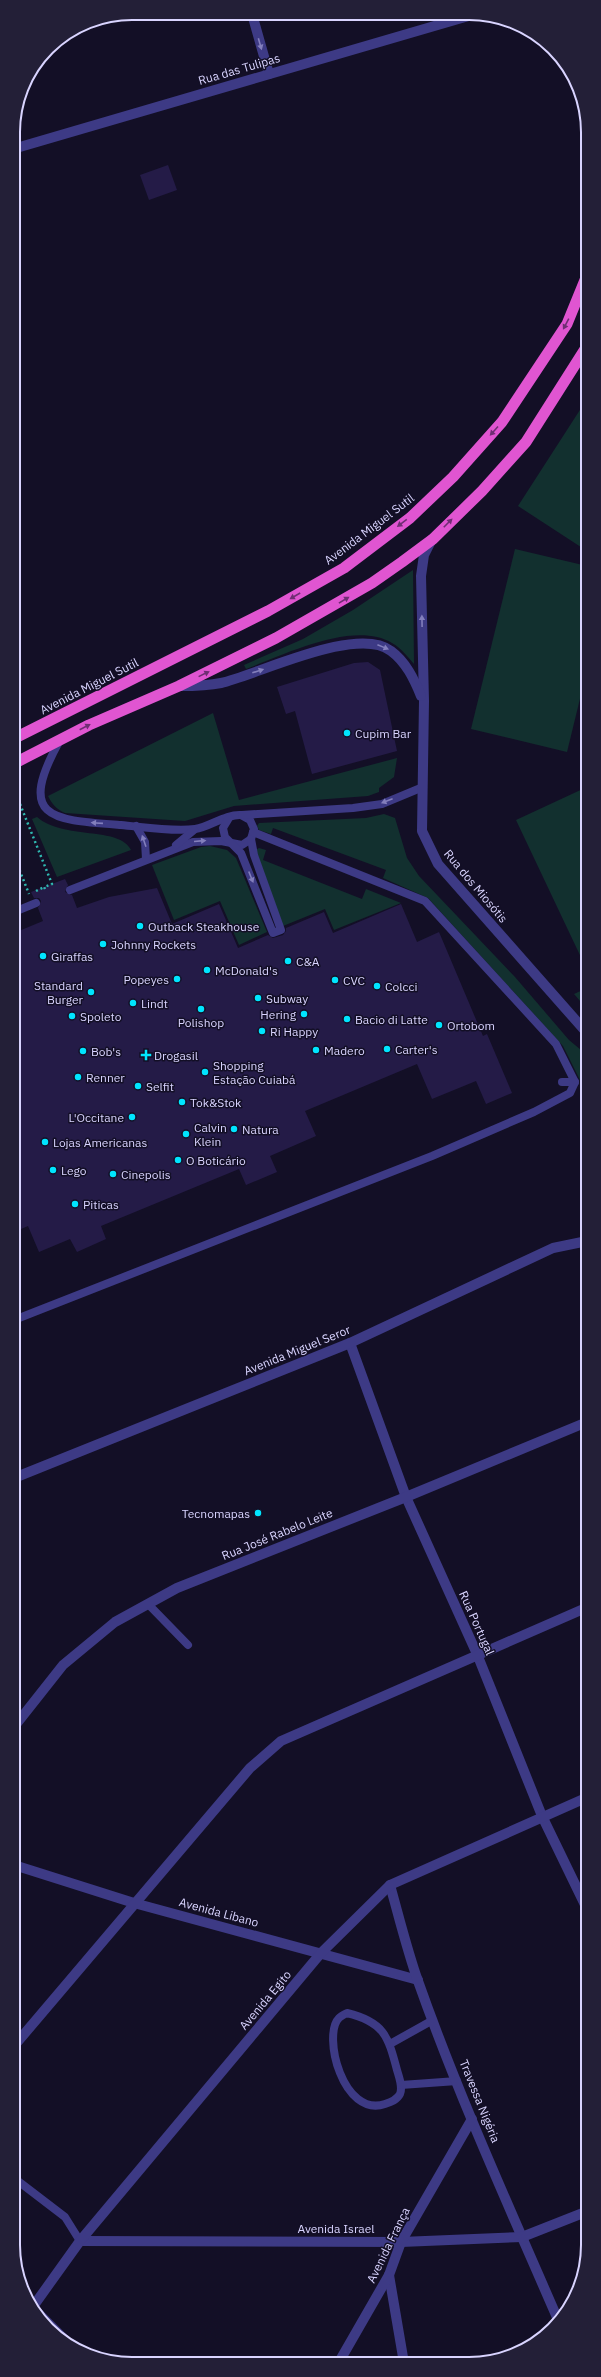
<svg xmlns="http://www.w3.org/2000/svg" width="601" height="2377" font-family="'IBM Plex Sans',sans-serif">
<style>
.green{fill:#12302f}
.building{fill:#241b47}
.lines{fill:none;stroke-linecap:round;stroke-linejoin:round}
.path{stroke:#2fb8b0;stroke-width:2.5;stroke-dasharray:2 3;stroke-linecap:butt}
.service{stroke:#3d3a85;stroke-width:8}
.minor{stroke:#3d3a85;stroke-width:10}
.tertiary{stroke:#3d3a85;stroke-width:10}
.trunk{stroke:#e055d1;stroke-width:11}
.oneway{fill:#837fbc}
.oneway2{fill:#6f2e73}
.poi-dot{fill:#00e5ff;stroke:#130f26;stroke-width:1.5}
.labels{text-anchor:middle;dominant-baseline:central;stroke-width:3;stroke-linejoin:round;paint-order:stroke}
.street-label{font-size:12px;fill:#d9d4ff;stroke:#130f26}
.poi-label{font-size:12px;fill:#d9d4ff;stroke:#130f26;text-anchor:start}
.rim{fill:none;stroke:#d9d4ff;stroke-width:2}
</style>
<rect width="100%" height="100%" fill="#130f26"/>
<g class="green">
<path d="M 587,399 L 587,551 L 518,506 Z"/>
<path d="M 515,549 L 587,566 L 587,670 L 567,752 L 471,729 Z"/>
<path d="M 413,570 L 414,664 C 407,656 401,648 392,643 C 353,620 284,655 246,669 L 244,665 L 303,639 L 353,610 Z"/>
<path d="M 213,713 L 239,800 L 397,758 L 394,777 L 379,788 L 379,792 L 368,796 L 234,806 L 185,821 L 65,813 C 56,809 52,804 48,796 Z"/>
<path d="M 587,787 L 587,970 L 516,820 Z"/>
<path d="M 384,814 L 395,818 L 407,858 L 419,876 L 515,977 L 569,1040 L 587,1055 L 587,1087 L 581,1082 L 563,1046 L 428,898 L 383,878 L 386,870 L 273,828 L 271,834 L 259,830 L 257,826 L 259,823 L 366,818 Z"/>
<path d="M 37,817 C 63,840 120,826 131,850 L 57,877 L 32,819 Z"/>
<path d="M 210,846 L 227,850 L 236,858 L 267,932 L 239,945 L 220,901 L 174,920 L 152,865 L 201,847 Z"/>
<path d="M 259,848 L 266,850 L 263,860 L 362,899 L 366,889 L 401,903 L 334,930 L 325,909 L 283,926 L 256,850 Z"/>
<path d="M 587,988 L 587,1009 L 574,994 Z"/>
</g>
<g class="building">
<path d="M 168,165 L 177,190 L 149,200 L 140,175 Z"/>
<path d="M 368,662 L 380,670 L 397,751 L 312,774 L 295,711 L 286,714 L 277,687 L 354,663 Z"/>
<path d="M 65,879 L 68,885 L 65,892 L 72,895 L 77,908 L 109,897 L 157,888 L 172,924 L 219,904 L 238,948 L 268,935 L 273,938 L 283,935 L 286,931 L 286,928 L 324,912 L 333,933 L 401,904 L 417,942 L 439,932 L 483,1036 L 487,1034 L 512,1093 L 486,1104 L 476,1081 L 432,1099 L 417,1064 L 305,1111 L 316,1136 L 270,1156 L 277,1172 L 246,1185 L 239,1169 L 101,1226 L 106,1239 L 77,1252 L 70,1239 L 39,1252 L 28,1226 L 14,1232 L 14,933 L 43,921 L 38,908 L 41,901 L 39,898 L 34,898 L 31,892 Z"/>
</g>
<g class="lines">
<g class="path">
<path d="M 20,804 L 52,884 L 44,887 L 46,891"/>
<path d="M 14,856 L 29,894"/>
<path d="M 36,891 L 44,887"/>
</g>
<g class="service">
<path d="M 60,740 C 16,819 51,820 121,825 C 143,827 173,832 195,829 C 210,827 225,814 241,815 L 250,820 L 254,829 L 251,839 L 242,845 L 221,841 L 193,842 L 70,890"/>
<path d="M 242,815 L 353,808 L 382,804 L 423,787"/>
<path d="M 229,818 L 223,828 L 225,837 L 241,853 L 273,933 L 281,930 L 254,855 L 251,839"/>
<path d="M 136,826 L 145,842 L 146,859"/>
<path d="M 176,845 L 194,830"/>
<path d="M 14,912 L 36,903"/>
<path d="M 562,1082 L 575,1082"/>
<path d="M 14,1320 L 432,1156 L 534,1112 L 570,1093 L 575,1082 L 556,1044 L 425,901 L 253,832"/>
<path d="M 148,1604 L 188,1645"/>
<path d="M 347,2013 C 384,2022 388,2036 397,2070 C 399,2077 403,2087 400,2094 C 397,2100 391,2102 385,2104 C 343,2118 322,2035 339,2018 C 341,2016 345,2014 347,2013 Z"/>
<path d="M 390,2044 L 433,2020"/>
<path d="M 401,2085 L 457,2081"/>
<path d="M 14,2178 L 65,2217 L 80,2241"/>
</g>
<g class="minor">
<path d="M 252,14 L 269,74"/>
<path d="M 13,149 L 472,15"/>
<path d="M 432,539 L 424,555 L 421,576 L 424,701 L 422,831 L 438,864 L 587,1033"/>
<path d="M 179,686 C 193,686 207,686 221,683 C 260,674 357,625 391,651 C 406,662 414,679 421,696"/>
<path d="M 350,1343 L 406,1497 L 477,1654 L 542,1816 L 588,1911"/>
<path d="M 14,1727 L 63,1665 L 115,1622 L 177,1588 L 406,1497 L 587,1422"/>
<path d="M 14,1865 L 134,1903 L 418,1980"/>
<path d="M 390,1885 C 399,1917 407,1950 418,1981 C 459,2097 510,2209 559,2322"/>
<path d="M 14,2046 L 250,1768 L 281,1741 L 588,1607"/>
<path d="M 80,2241 L 401,2242 L 522,2237 L 588,2211"/>
<path d="M 389,2275 L 404,2363"/>
<path d="M 31,2306 L 73,2348"/>
<path d="M 32,2308 L 80,2241 L 321,1953 L 390,1885 L 588,1797"/>
<path d="M 339,2362 L 389,2275 L 401,2242 L 472,2119"/>
</g>
<path class="tertiary" d="M 14,1478 L 350,1343 L 553,1248 L 587,1241"/>
<g class="trunk">
<path d="M 13,739 L 268,611 L 344,568 L 410,518 L 453,477 L 502,422 L 567,324 L 587,275"/>
<path d="M 13,764 L 89,725 L 179,686 L 276,638 L 372,583 L 402,562 L 433,539 L 482,491 L 526,442 L 587,346"/>
</g>
</g>
<defs><path id="oneway-solid" d="M-6-.8H1V-3.2L6.5 0L1 3.2V.8H-6Z"/></defs>
<g class="oneway">
<use href="#oneway-solid" transform="translate(260 44) rotate(74)"/>
<use href="#oneway-solid" transform="translate(422 621) rotate(-91)"/>
<use href="#oneway-solid" transform="translate(383 647) rotate(22)"/>
<use href="#oneway-solid" transform="translate(258 671) rotate(-18)"/>
<use href="#oneway-solid" transform="translate(387 801) rotate(159)"/>
<use href="#oneway-solid" transform="translate(97 823) rotate(-176)"/>
<use href="#oneway-solid" transform="translate(144 841) rotate(-109)"/>
<use href="#oneway-solid" transform="translate(200 841) rotate(-5)"/>
<use href="#oneway-solid" transform="translate(251 877) rotate(68)"/>
</g>
<g class="oneway2">
<use href="#oneway-solid" transform="translate(566 324) rotate(118)"/>
<use href="#oneway-solid" transform="translate(494 431) rotate(132)"/>
<use href="#oneway-solid" transform="translate(402 523) rotate(143)"/>
<use href="#oneway-solid" transform="translate(448 523) rotate(-45)"/>
<use href="#oneway-solid" transform="translate(295 596) rotate(150)"/>
<use href="#oneway-solid" transform="translate(344 600) rotate(-31)"/>
<use href="#oneway-solid" transform="translate(204 674) rotate(-26)"/>
<use href="#oneway-solid" transform="translate(85 727) rotate(-27)"/>
</g>
<g class="poi-dot">
<circle cx="347" cy="733" r="4"/>
<circle cx="140" cy="926" r="4"/>
<circle cx="103" cy="944" r="4"/>
<circle cx="43" cy="956" r="4"/>
<circle cx="288" cy="961" r="4"/>
<circle cx="207" cy="970" r="4"/>
<circle cx="177" cy="979" r="4"/>
<circle cx="335" cy="980" r="4"/>
<circle cx="377" cy="986" r="4"/>
<circle cx="91" cy="992" r="4"/>
<circle cx="258" cy="998" r="4"/>
<circle cx="133" cy="1003" r="4"/>
<circle cx="201" cy="1009" r="4"/>
<circle cx="304" cy="1014" r="4"/>
<circle cx="72" cy="1016" r="4"/>
<circle cx="347" cy="1019" r="4"/>
<circle cx="439" cy="1025" r="4"/>
<circle cx="262" cy="1031" r="4"/>
<circle cx="387" cy="1049" r="4"/>
<circle cx="316" cy="1050" r="4"/>
<circle cx="83" cy="1051" r="4"/>
<path d="M144 1049h4v4h4v4h-4v4h-4v-4h-4v-4h4z"/>
<circle cx="205" cy="1072" r="4"/>
<circle cx="78" cy="1077" r="4"/>
<circle cx="138" cy="1086" r="4"/>
<circle cx="182" cy="1102" r="4"/>
<circle cx="132" cy="1117" r="4"/>
<circle cx="234" cy="1129" r="4"/>
<circle cx="186" cy="1134" r="4"/>
<circle cx="45" cy="1142" r="4"/>
<circle cx="178" cy="1160" r="4"/>
<circle cx="53" cy="1170" r="4"/>
<circle cx="113" cy="1174" r="4"/>
<circle cx="75" cy="1204" r="4"/>
<circle cx="258" cy="1513" r="4"/>
</g>
<g class="labels">
<g class="street-label">
<text transform="translate(239 69) rotate(-16)">Rua das Tulipas</text>
<text transform="translate(369 529) rotate(-37)">Avenida Miguel Sutil</text>
<text transform="translate(89 686) rotate(-27)">Avenida Miguel Sutil</text>
<text transform="translate(476 886) rotate(50)">Rua dos Miosótis</text>
<text transform="translate(297 1350) rotate(-22)">Avenida Miguel Seror</text>
<text transform="translate(277 1534) rotate(-22)">Rua José Rabelo Leite</text>
<text transform="translate(477 1623) rotate(66)">Rua Portugal</text>
<text transform="translate(219 1912) rotate(15)">Avenida Libano</text>
<text transform="translate(265 2000) rotate(-50)">Avenida Egito</text>
<text transform="translate(480 2101) rotate(68)">Travessa Nigéria</text>
<text x="336" y="2228">Avenida Israel</text>
<text transform="translate(388 2245) rotate(-64)">Avenida França</text>
</g>
<g class="poi-label">
<text x="355" y="733">Cupim Bar</text>
<text x="148" y="926">Outback Steakhouse</text>
<text x="111" y="944">Johnny Rockets</text>
<text x="51" y="956">Giraffas</text>
<text x="296" y="961">C&amp;A</text>
<text x="215" y="970">McDonald's</text>
<text x="169" y="979" text-anchor="end">Popeyes</text>
<text x="343" y="980">CVC</text>
<text x="83" y="985" text-anchor="end">Standard<tspan x="83" dy="14">Burger</tspan></text>
<text x="385" y="986">Colcci</text>
<text x="266" y="998">Subway</text>
<text x="141" y="1003">Lindt</text>
<text x="296" y="1014" text-anchor="end">Hering</text>
<text x="80" y="1016">Spoleto</text>
<text x="355" y="1019">Bacio di Latte</text>
<text x="201" y="1022" text-anchor="middle">Polishop</text>
<text x="447" y="1025">Ortobom</text>
<text x="270" y="1031">Ri Happy</text>
<text x="395" y="1049">Carter's</text>
<text x="324" y="1050">Madero</text>
<text x="91" y="1051">Bob's</text>
<text x="154" y="1055">Drogasil</text>
<text x="213" y="1065">Shopping<tspan x="213" dy="14">Estação Cuiabá</tspan></text>
<text x="86" y="1077">Renner</text>
<text x="146" y="1086">Selfit</text>
<text x="190" y="1102">Tok&amp;Stok</text>
<text x="124" y="1117" text-anchor="end">L'Occitane</text>
<text x="194" y="1127">Calvin<tspan x="194" dy="14">Klein</tspan></text>
<text x="242" y="1129">Natura</text>
<text x="53" y="1142">Lojas Americanas</text>
<text x="186" y="1160">O Boticário</text>
<text x="61" y="1170">Lego</text>
<text x="121" y="1174">Cinepolis</text>
<text x="83" y="1204">Piticas</text>
<text x="250" y="1513" text-anchor="end">Tecnomapas</text>
</g>
</g>
<path d="M0 0H601V2377H0ZM132 20H469A112 112 0 0 1 581 132V2245A112 112 0 0 1 469 2357H132A112 112 0 0 1 20 2245V132A112 112 0 0 1 132 20Z" fill="#231f37" fill-rule="evenodd"/>
<path class="rim" d="M132 20H469A112 112 0 0 1 581 132V2245A112 112 0 0 1 469 2357H132A112 112 0 0 1 20 2245V132A112 112 0 0 1 132 20Z"/>
</svg>
